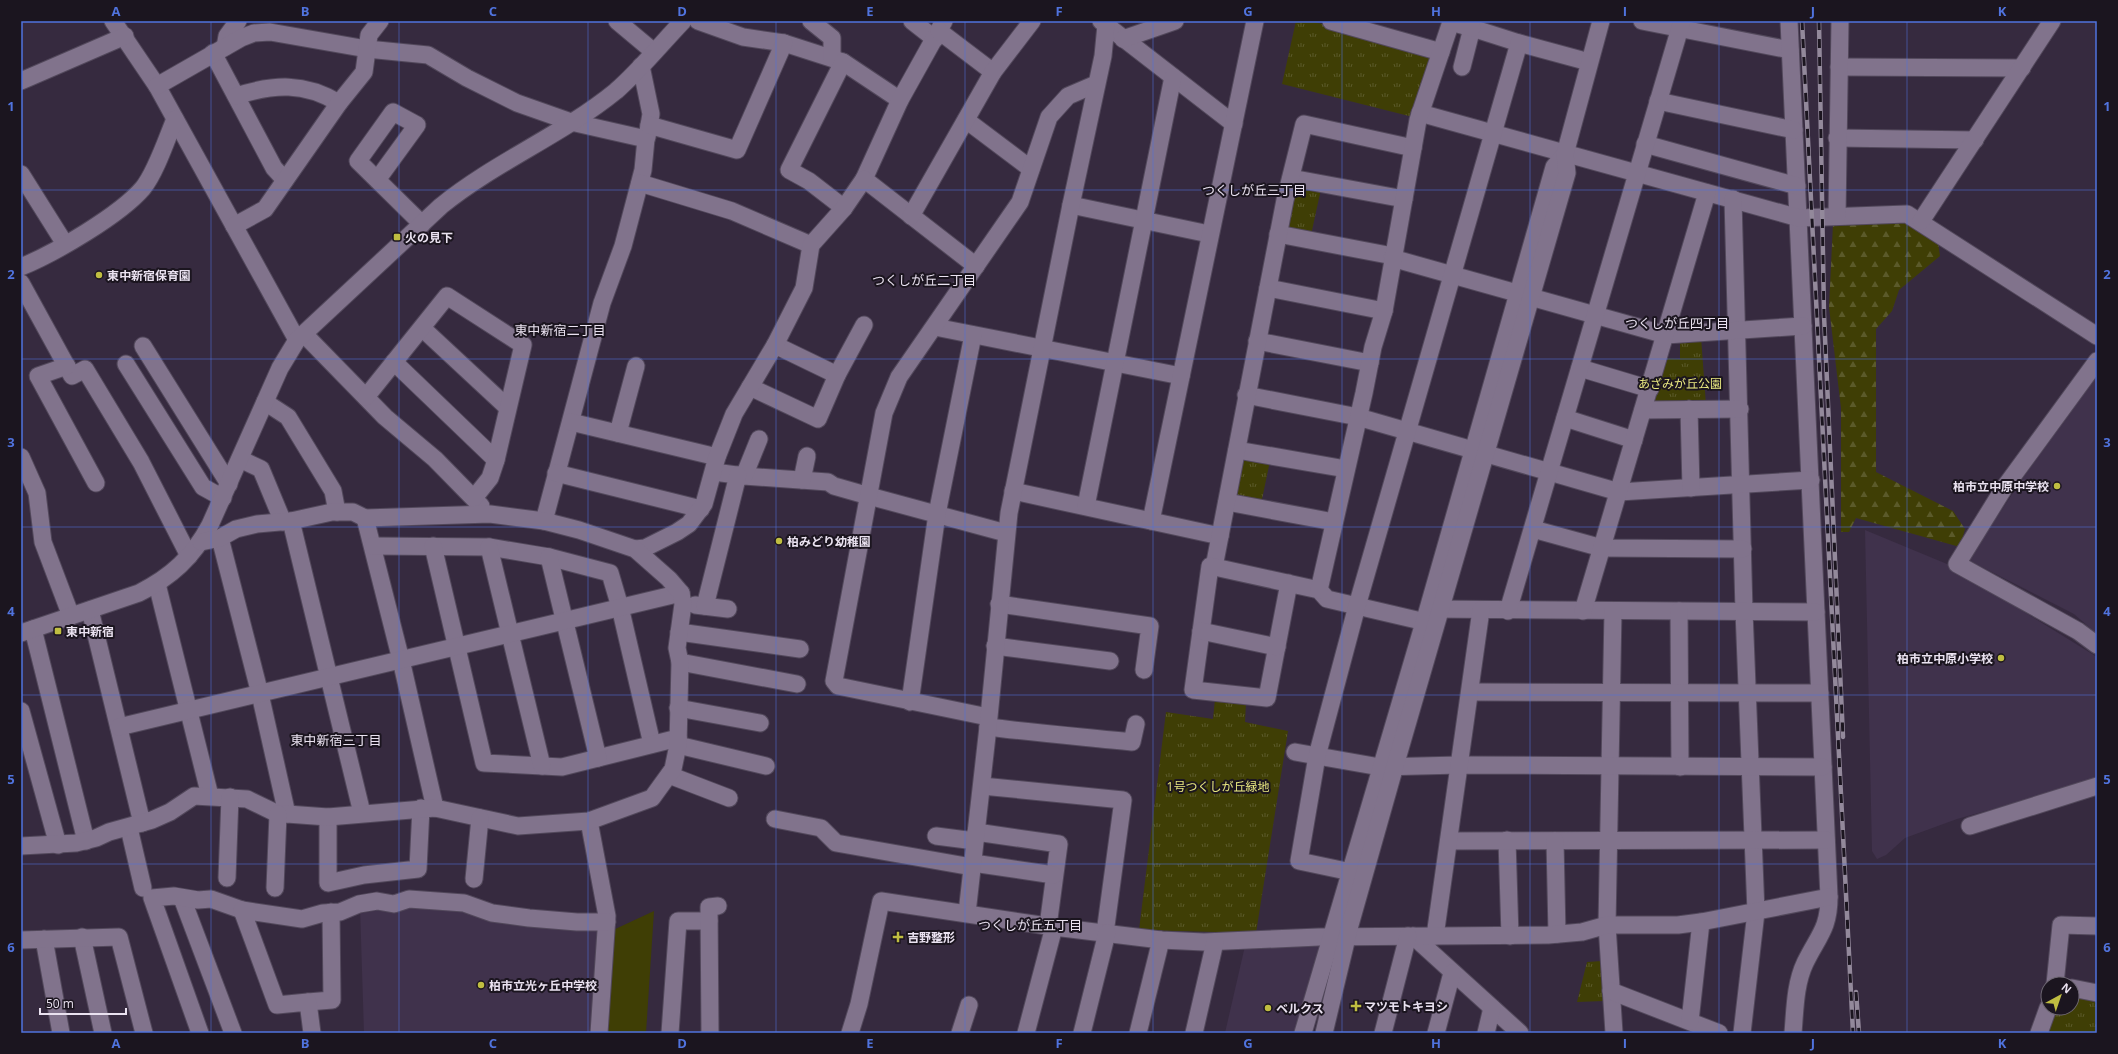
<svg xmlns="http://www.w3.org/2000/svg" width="2118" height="1054" font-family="'Open Sans','Noto Sans JP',sans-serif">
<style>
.built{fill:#40324c}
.grass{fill:url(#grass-tufts)}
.forest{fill:url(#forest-firs)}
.pitch{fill:#3f3e05}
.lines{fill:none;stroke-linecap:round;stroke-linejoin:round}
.minor-casing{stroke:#52485b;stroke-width:19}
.minor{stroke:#81738c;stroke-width:17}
.rail-casing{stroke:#93899b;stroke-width:4.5}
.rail{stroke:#1b151f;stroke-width:3;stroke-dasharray:9;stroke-linecap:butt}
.grid{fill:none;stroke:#5073de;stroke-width:1;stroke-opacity:0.55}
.poi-dot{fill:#c0be41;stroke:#1b151f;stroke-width:1.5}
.labels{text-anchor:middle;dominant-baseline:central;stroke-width:4;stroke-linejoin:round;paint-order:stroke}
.poi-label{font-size:12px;font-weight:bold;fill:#eae2f0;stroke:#1b151f;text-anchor:start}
.park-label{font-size:12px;fill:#eae981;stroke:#1b151f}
.neighbourhood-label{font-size:13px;fill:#eae2f0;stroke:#1b151f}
.neatline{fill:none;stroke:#5073de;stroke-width:1.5}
.grid-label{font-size:13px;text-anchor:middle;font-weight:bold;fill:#5073de}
</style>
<defs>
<pattern id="grass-tufts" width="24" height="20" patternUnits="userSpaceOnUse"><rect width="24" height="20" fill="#3f3e05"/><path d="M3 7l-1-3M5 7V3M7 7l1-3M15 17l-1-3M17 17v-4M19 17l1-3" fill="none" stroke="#5b5a2a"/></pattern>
<pattern id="forest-firs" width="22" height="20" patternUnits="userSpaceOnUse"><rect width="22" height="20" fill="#3f3e05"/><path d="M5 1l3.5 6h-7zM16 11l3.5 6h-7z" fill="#5b5a2a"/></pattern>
</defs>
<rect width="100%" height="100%" fill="#362a3f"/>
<g class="built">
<path d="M 2097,368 L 2097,634 L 2074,614 L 1968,560 Z"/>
<path d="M 1865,530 L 1947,564 L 2097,657 L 2097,780 L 1957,819 L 1905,838 L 1886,855 L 1877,859 L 1872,851 Z"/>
<path d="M 410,902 L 601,928 L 595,1033 L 364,1033 L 360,907 Z"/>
<path d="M 1317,943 L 1321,948 L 1297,1033 L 1225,1033 L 1245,946 Z"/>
</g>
<g class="grass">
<path d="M 1296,21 L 1311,21 L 1431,54 L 1413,117 L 1282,84 Z"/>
<path d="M 1300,185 L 1321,189 L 1311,235 L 1288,230 L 1285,226 L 1295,188 Z"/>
<path d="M 1701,337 L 1706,405 L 1653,406 L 1663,358 L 1680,359 L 1680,339 Z"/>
<path d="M 1241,459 L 1270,461 L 1261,504 L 1233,496 Z"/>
<path d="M 1215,699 L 1246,703 L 1245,722 L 1288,731 L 1256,933 L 1139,930 L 1166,712 L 1213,719 Z"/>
<path d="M 1602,961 L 1604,1001 L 1577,1002 L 1587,962 Z"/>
<path d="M 2072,992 L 2097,997 L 2097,1030 L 2094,1033 L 2044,1033 L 2053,1008 L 2072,1008 Z"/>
</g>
<path class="forest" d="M 1905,222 L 1938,243 L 1940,256 L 1899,290 L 1892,311 L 1876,329 L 1876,472 L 1953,511 L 1965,529 L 1960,547 L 1856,518 L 1849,532 L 1841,532 L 1841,408 L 1829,307 L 1833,224 Z"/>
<path class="pitch" d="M 654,911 L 646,1033 L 603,1033 L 611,931 Z"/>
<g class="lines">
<defs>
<g id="minor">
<path d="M 113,21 L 157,86 L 297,340"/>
<path d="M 617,21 L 654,52"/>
<path d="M 698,21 L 743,37 L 784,43 L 843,62 L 900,100"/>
<path d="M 811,21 L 832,38 L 832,58"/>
<path d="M 912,21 L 935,39"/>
<path d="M 944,21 L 900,100 L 864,179 L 976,266"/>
<path d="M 1101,21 L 1234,124"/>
<path d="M 1331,21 L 1441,52"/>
<path d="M 1642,21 L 1790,50"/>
<path d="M 1789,21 L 1829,897 C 1829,929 1818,936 1805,963 C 1795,984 1795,1010 1793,1033"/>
<path d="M 939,31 L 993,72"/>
<path d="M 1123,39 L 1175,21"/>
<path d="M 225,47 L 227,36 L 238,21"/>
<path d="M 213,53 L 274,168 L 285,180"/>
<path d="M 843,62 L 789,170 L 809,181 L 844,208"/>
<path d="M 641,66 L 651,114 L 647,137"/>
<path d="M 1462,67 L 1472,28 L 1519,43"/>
<path d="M 1839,67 L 2022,68"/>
<path d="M 21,81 L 125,36"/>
<path d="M 157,86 L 241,38 L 254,33 L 270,32 L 367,49 L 428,55 L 467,78 L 517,103 L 571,122 L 646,139 L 643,170 L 623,246 L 602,303 L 544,521"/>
<path d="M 236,96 C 274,84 304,82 339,103"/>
<path d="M 1658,101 L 1794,130"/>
<path d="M 1420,113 L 1799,218 L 1907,214 L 2097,336"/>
<path d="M 966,120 L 1031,169"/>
<path d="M 649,125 L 737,150 L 784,43"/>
<path d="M 1837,138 L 1975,140"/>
<path d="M 1645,144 L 1797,186"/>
<path d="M 21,174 L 65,244"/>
<path d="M 1291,178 L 1404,199"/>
<path d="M 377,180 L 417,125 L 393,112 L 358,161 L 422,224"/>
<path d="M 640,183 L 732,211 L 811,245"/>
<path d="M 1733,199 L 1744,611 L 1756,912 L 1742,1033"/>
<path d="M 1071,205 L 1209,234"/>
<path d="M 911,216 L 993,72 L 1032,21"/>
<path d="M 1837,216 L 1840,21"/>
<path d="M 1921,221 L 2052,21"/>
<path d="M 234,226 L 265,209 L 339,103 L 364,72 L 369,35 L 380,21"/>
<path d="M 1278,234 L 1393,256"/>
<path d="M 1392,258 L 1666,335 L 1803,326"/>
<path d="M 21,267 C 55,253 120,215 143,188 C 156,172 167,138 175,119"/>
<path d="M 21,283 L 72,376 L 85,369 L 141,462 L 189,556"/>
<path d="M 1268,288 L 1384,311"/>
<path d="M 935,327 L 1181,376"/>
<path d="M 422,328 L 507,407"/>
<path d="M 304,334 L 385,417 L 435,459 L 481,506"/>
<path d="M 1257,341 L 1370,363"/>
<path d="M 775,345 L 837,375"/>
<path d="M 143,346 L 229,484"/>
<path d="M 2097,361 L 2004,488 L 1957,564 L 2078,631 L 2097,645"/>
<path d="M 394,362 L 496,460"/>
<path d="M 126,364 L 203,487 L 223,498"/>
<path d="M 67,366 L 38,376 L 96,483"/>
<path d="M 1580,368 L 1650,389"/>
<path d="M 750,387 L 818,419 L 837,375 L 864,325"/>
<path d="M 1246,395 L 1358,417 L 1619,492 L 1811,480"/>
<path d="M 366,397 L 447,296 L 523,345 L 496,460 L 490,478 L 474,498"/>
<path d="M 265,402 L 288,417 L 333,491 L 337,512"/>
<path d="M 1689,409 L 1691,488"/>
<path d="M 1643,410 L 1740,409"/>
<path d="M 1565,418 L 1634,440"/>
<path d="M 571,422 L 717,457"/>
<path d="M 618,433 L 636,366"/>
<path d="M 1237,450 L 1346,469"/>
<path d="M 21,457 L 37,493 L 43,542 L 71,616"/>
<path d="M 240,459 L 261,469 L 283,522"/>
<path d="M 714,472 L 744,476 L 828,482 L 834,486 L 869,496 L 1006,533"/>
<path d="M 556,473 L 701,509"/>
<path d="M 744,476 L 759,439"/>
<path d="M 802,480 L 807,456"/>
<path d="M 1013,491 L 1220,536"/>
<path d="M 1227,502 L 1334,522"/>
<path d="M 1086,506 L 1173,77"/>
<path d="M 365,518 L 401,660 L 435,808"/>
<path d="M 291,521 L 362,813"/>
<path d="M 1151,521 L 1255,21"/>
<path d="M 1533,529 L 1602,548 L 1743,549"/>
<path d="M 220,538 L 260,694 L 287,814"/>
<path d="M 373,546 L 489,547 L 549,557 L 610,573 L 620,607 L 652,744"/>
<path d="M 433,546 L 484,763 L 562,767 L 678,738"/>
<path d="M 489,547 L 542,766"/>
<path d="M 635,549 L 645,548 L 677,532 L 689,524 L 704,504 L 717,457 L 734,414 L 775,345 L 804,288 L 811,245 L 844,208 L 864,179"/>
<path d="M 549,557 L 598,758"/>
<path d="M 1214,567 L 1285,200 L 1304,124 L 1413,148"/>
<path d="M 1289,583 L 1267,698 L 1193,690 L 1210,566 L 1319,590 L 1327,599 L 1434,624"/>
<path d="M 157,584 L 210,796"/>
<path d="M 1319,590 L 1364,393 L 1373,347 L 1384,311 L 1418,120 L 1451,22 L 1472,28"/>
<path d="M 999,604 L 1150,626 L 1144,670"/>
<path d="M 695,605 L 728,609"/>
<path d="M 705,606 L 738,475"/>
<path d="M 1430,609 L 1816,612"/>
<path d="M 90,610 L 142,823"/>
<path d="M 1508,611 L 1682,21"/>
<path d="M 1583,611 L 1707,193"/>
<path d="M 1613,611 L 1607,925 L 1614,1033"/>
<path d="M 1679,611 L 1680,767"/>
<path d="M 33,629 L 86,841"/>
<path d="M 1201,631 L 1277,647"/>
<path d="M 679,632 L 800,649"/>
<path d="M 21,633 L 139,593 C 171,577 193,557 210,525 L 280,368 L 297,340 L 441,206 C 495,162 562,135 616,91 C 640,70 661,44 683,21"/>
<path d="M 995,646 L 1110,661"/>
<path d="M 680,662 L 797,684"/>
<path d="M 1471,692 L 1820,693"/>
<path d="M 910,702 L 937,514 L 973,335"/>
<path d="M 678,708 L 760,723"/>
<path d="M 21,711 L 58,845"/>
<path d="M 988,717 L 838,686 L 834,681 L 884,413 L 899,377 L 1020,202 L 1049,117 L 1068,96 L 1096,84"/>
<path d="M 119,727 L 681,593"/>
<path d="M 988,727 C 1036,733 1084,737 1132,742 L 1136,724"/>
<path d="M 678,745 L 766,766"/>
<path d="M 1295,752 L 1380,767 L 1459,765 L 1823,767"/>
<path d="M 669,775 L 729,798"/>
<path d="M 982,786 L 1123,800 L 1105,933"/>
<path d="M 328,817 L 328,883 L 364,875 L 418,869 L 421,808"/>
<path d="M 775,819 L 821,828 L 836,843 L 972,867"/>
<path d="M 589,821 L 607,916 L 599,1033"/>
<path d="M 1970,826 L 2097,786"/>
<path d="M 129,828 L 143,888"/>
<path d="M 976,832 L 1059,844 L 1048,926"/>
<path d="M 936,836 L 975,841"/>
<path d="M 1507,840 L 1510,936"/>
<path d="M 1449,841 L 1826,840"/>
<path d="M 1555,841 L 1557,934"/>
<path d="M 21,846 L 76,843 L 96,838 L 109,832 L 152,820 L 170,812 L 194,796 L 247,799 L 278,814 L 287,814 L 328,817 L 435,808 L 518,826 L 589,821 L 652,798 L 673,769 L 678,745 L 680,662 L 677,648 L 683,604 L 681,593 L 669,579 L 635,549 L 579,530 L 544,521 L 490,514 L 365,518 L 353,512 L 332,512 L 291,521 L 257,524 L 236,529 L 220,538 L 201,542"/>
<path d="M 973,863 L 1054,875"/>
<path d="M 1351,872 L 1299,861 L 1317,756 L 1357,606 L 1519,43 L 1589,62"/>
<path d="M 227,878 L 230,797"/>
<path d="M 474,879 L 480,818"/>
<path d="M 275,888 L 278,814"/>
<path d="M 182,898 L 233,1033"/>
<path d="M 967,913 L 988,727 L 1009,513 L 1071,205 L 1103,56 L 1106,25"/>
<path d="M 1413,936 L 1520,1033"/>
<path d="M 1435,936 L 1481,610"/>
<path d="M 82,937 L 103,1033"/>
<path d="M 44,939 L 61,1033"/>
<path d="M 21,940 L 119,937 L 144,1033"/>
<path d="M 2055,984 L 2061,925 L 2097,926"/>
<path d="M 2072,988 L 2097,993"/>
<path d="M 1611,991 L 1719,1033"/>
<path d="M 308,1002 L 332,1000 L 331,912"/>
<path d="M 1690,1021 L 1701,922"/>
<path d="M 200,1033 L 152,898 L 174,896 L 198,900 L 211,899 L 242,910"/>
<path d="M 312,1033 L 308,1002 L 277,1005 L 242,910 L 302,919 L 323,913 L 340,912 L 359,904 L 377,901 L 394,904 L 409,899 L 464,903 L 492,913 L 529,918 L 577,922 L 607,922"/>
<path d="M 670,1033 L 678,921 L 709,921"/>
<path d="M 710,1033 L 709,907 L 718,906"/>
<path d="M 850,1033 L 859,1004 L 881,901 L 1054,927 L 1161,940 L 1204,942 L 1319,937 L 1548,935 L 1582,932 L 1607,925 L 1678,925 L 1701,922 L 1829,897"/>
<path d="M 960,1033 L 969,1005"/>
<path d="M 1026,1033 L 1054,927"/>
<path d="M 1082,1033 L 1107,933"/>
<path d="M 1138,1033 L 1161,940"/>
<path d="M 1194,1033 L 1215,942"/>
<path d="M 1303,1033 L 1428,609 L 1554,167 L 1565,154"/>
<path d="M 1324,1033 L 1350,925 L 1395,766 L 1567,173 L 1565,154 L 1601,21"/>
<path d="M 1383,1033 L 1408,936"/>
<path d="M 1436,1033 L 1452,973"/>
<path d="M 1486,1033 L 1492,1008"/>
<path d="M 2039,1033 L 2048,1008"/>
</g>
</defs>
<use href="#minor" class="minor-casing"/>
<use href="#minor" class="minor"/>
<defs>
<g id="rail">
<path d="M 1802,21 L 1853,1033"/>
<path d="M 1819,21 L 1824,315 L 1843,737"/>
<path d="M 1856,992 L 1859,1033"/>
</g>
</defs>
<use href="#rail" class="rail-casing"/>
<use href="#rail" class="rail"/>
</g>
<path class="grid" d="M 211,21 L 211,1033M 399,21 L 399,1033M 588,21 L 588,1033M 776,21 L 776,1033M 965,21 L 965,1033M 1153,21 L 1153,1033M 1342,21 L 1342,1033M 1530,21 L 1530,1033M 1719,21 L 1719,1033M 1907,21 L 1907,1033M 21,190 L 2097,190M 21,359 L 2097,359M 21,527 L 2097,527M 21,695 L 2097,695M 21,864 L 2097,864"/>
<g class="poi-dot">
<rect x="393" y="233" width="8" height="8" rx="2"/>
<circle cx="99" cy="275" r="4"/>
<circle cx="2057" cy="486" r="4"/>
<circle cx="779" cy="541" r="4"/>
<rect x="54" y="627" width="8" height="8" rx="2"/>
<circle cx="2001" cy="658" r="4"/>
<path d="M896 931h4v4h4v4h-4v4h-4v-4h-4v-4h4z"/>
<circle cx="481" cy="985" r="4"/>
<path d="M1354 1000h4v4h4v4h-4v4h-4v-4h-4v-4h4z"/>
<circle cx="1268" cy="1008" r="4"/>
</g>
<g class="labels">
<g class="poi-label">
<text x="405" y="237">火の見下</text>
<text x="107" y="275">東中新宿保育園</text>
<text x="2049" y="486" text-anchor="end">柏市立中原中学校</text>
<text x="787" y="541">柏みどり幼稚園</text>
<text x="66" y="631">東中新宿</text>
<text x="1993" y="658" text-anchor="end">柏市立中原小学校</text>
<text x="907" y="937">吉野整形</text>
<text x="489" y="985">柏市立光ヶ丘中学校</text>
<text x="1364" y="1006">マツモトキヨシ</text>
<text x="1276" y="1008">ベルクス</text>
</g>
<g class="park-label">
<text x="1680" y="383">あざみが丘公園</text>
<text x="1218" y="786">1号つくしが丘緑地</text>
</g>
<g class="neighbourhood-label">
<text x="1254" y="190">つくしが丘三丁目</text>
<text x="924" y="280">つくしが丘二丁目</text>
<text x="1677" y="323">つくしが丘四丁目</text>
<text x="560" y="330">東中新宿二丁目</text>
<text x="336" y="740">東中新宿三丁目</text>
<text x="1030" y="925">つくしが丘五丁目</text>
</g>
</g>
<rect width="2118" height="1054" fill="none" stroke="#1b151f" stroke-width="44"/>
<g transform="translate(2060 996) rotate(40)"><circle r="19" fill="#1b151f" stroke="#6e6773"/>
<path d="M0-3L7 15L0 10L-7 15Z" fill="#c0be41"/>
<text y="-6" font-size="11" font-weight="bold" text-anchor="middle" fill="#eae2f0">N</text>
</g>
<path d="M40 1008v6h86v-6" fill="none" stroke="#eae2f0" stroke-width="2"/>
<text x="46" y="1008" font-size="12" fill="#eae2f0" stroke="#1b151f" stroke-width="3" paint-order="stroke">50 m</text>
<rect x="22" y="22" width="2074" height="1010" class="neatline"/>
<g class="grid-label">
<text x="116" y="16">A</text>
<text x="305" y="16">B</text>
<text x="493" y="16">C</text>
<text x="682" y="16">D</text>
<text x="870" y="16">E</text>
<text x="1059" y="16">F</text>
<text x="1248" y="16">G</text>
<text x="1436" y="16">H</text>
<text x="1625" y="16">I</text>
<text x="1813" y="16">J</text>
<text x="2002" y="16">K</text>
<text x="11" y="111">1</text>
<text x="2107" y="111">1</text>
<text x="11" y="279">2</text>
<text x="2107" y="279">2</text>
<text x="11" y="447">3</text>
<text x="2107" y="447">3</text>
<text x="11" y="616">4</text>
<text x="2107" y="616">4</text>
<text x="11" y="784">5</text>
<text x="2107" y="784">5</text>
<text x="11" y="952">6</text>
<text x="2107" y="952">6</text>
<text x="116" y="1048">A</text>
<text x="305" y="1048">B</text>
<text x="493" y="1048">C</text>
<text x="682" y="1048">D</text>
<text x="870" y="1048">E</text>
<text x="1059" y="1048">F</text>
<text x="1248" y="1048">G</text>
<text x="1436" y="1048">H</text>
<text x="1625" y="1048">I</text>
<text x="1813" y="1048">J</text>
<text x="2002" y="1048">K</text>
</g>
</svg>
